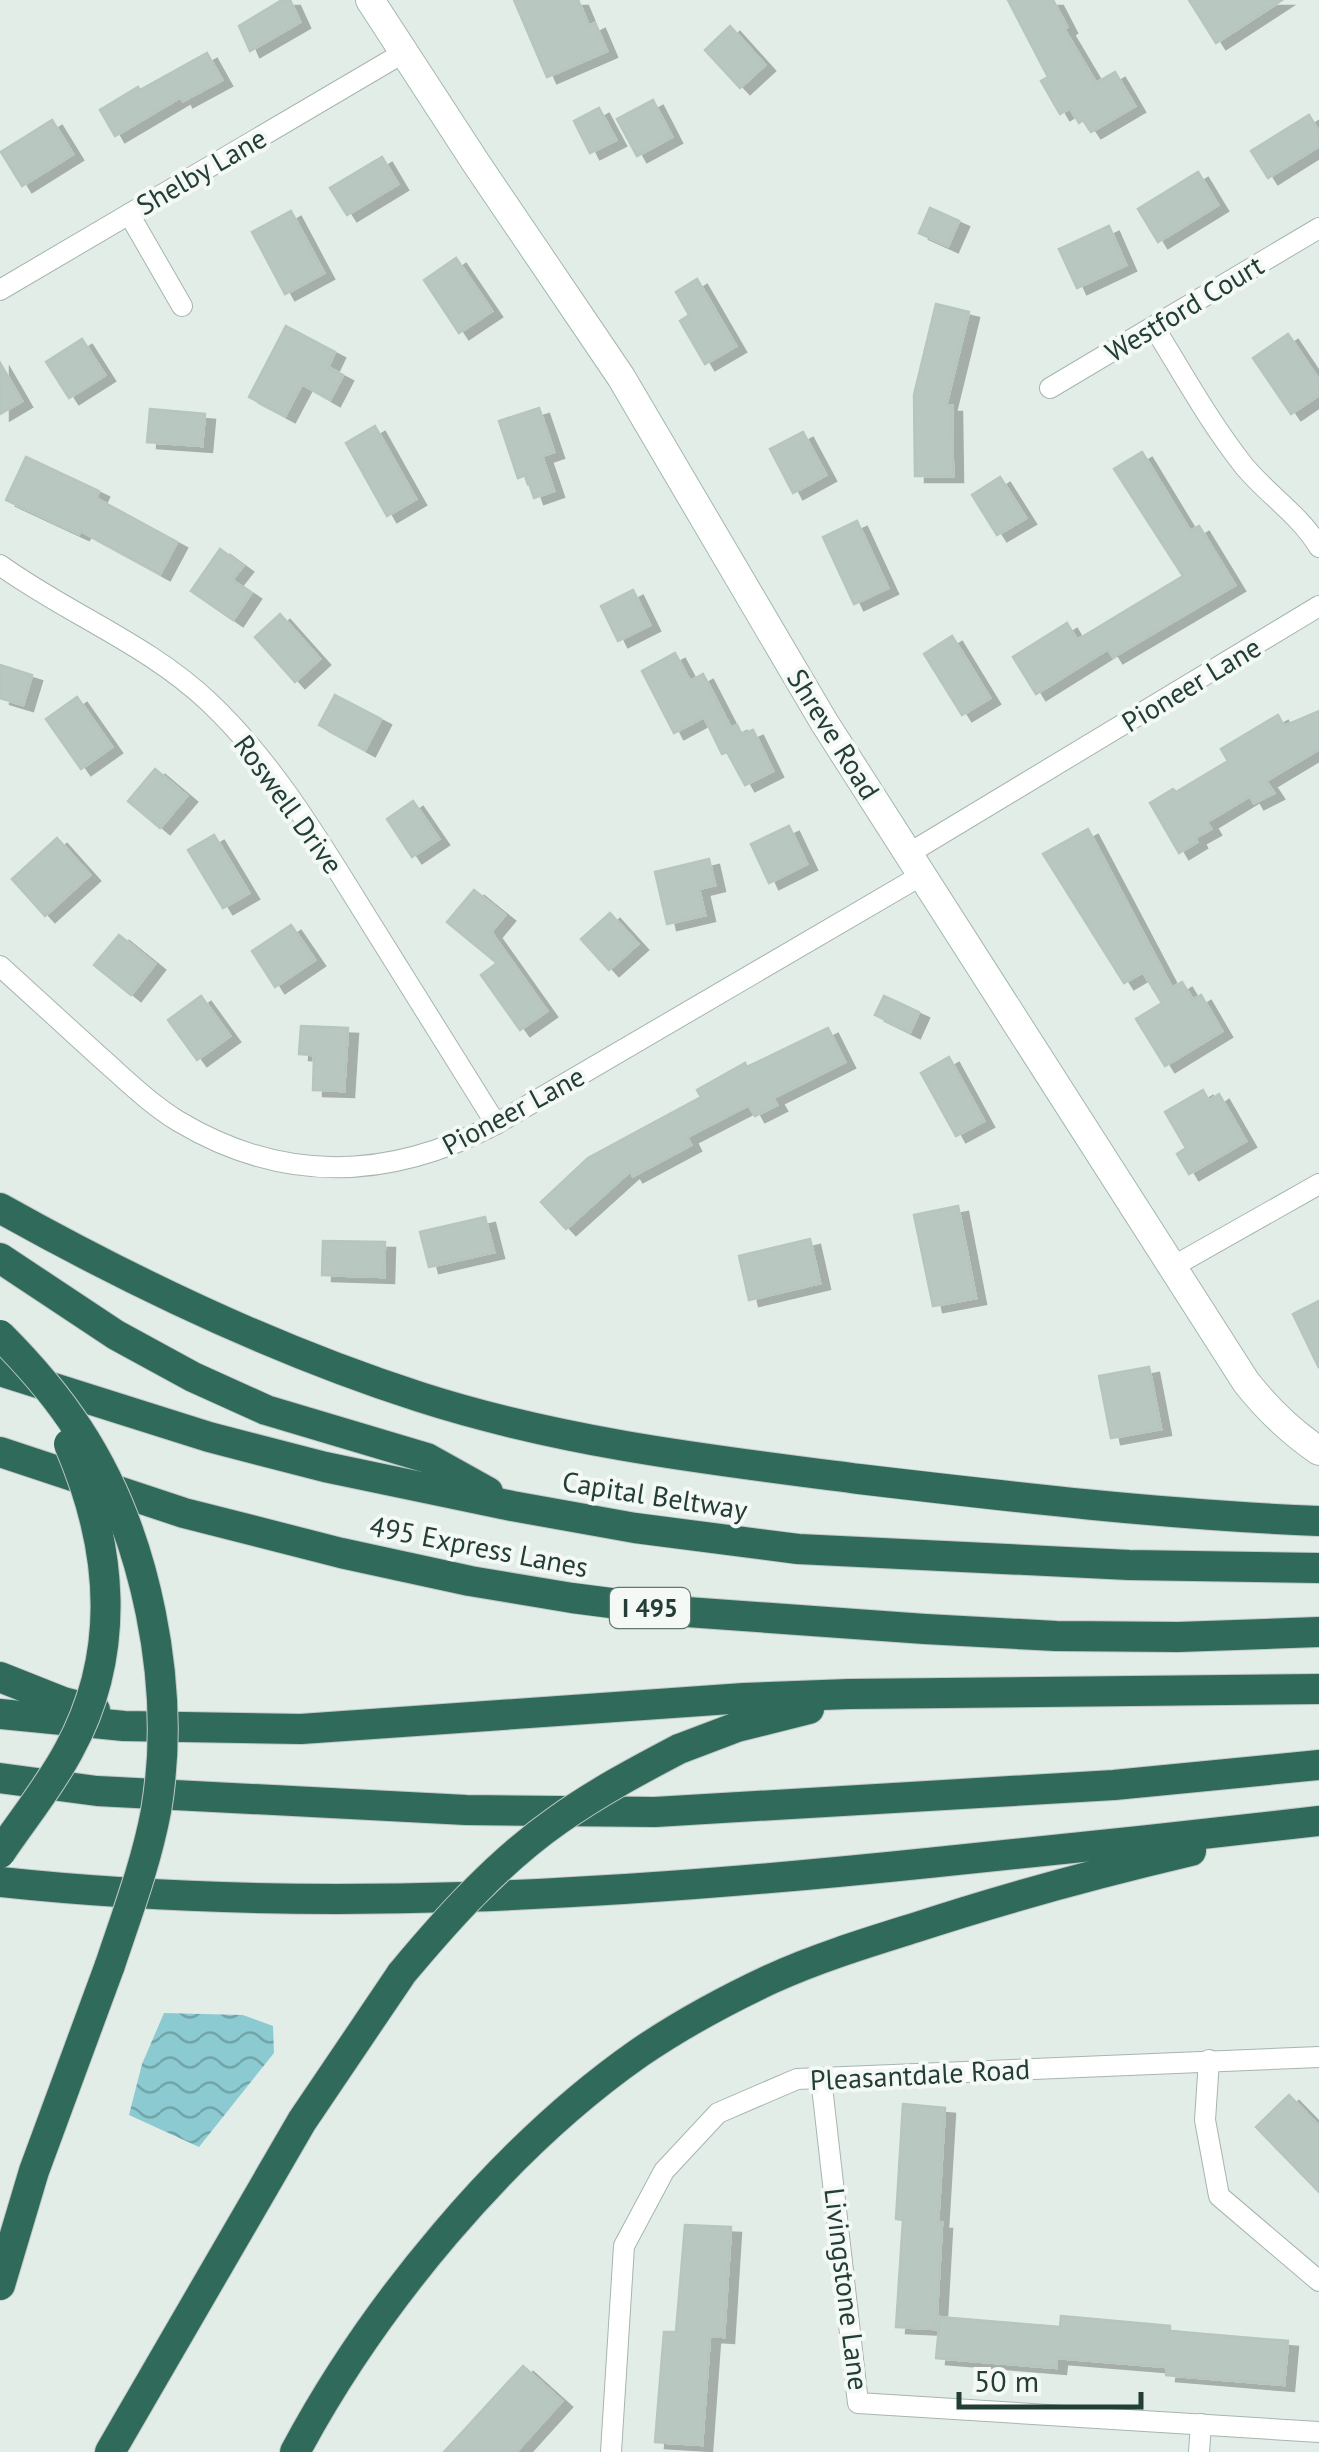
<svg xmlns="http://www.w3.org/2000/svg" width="1319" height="2452" font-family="'PT Sans',sans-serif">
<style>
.water{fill:url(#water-waves)}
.building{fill:#b8c8c1;stroke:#b6c6bf;stroke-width:2.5;filter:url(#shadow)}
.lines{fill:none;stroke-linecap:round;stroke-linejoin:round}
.minor-casing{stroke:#a6b5af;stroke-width:22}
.secondary-casing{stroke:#a2b8af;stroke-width:30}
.motorway-casing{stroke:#c1c9c7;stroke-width:32}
.minor{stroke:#fff;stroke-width:20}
.secondary{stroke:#fff;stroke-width:28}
.motorway{stroke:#2f6a5b;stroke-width:30}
.motorway-bridge-casing{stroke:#c1c9c7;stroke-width:32;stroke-linecap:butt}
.motorway-bridge{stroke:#2f6a5b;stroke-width:30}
.labels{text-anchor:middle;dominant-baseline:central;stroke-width:8;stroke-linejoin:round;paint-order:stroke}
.shield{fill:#f4f9f6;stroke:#627670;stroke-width:2.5}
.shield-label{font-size:25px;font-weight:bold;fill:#233e36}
.street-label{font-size:28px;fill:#233e36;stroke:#f4f9f6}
</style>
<defs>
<pattern id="water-waves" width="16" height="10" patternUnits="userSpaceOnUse" patternTransform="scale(2.5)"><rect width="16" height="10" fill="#8ccad1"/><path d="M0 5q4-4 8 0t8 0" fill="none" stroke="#72a5aa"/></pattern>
<filter id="shadow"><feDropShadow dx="10" dy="6" stdDeviation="0" flood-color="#0004"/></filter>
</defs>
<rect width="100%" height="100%" fill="#e3ede8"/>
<path class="water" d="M 164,2013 L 243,2015 L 273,2026 L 274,2053 L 199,2147 L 129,2115 L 142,2064 Z"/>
<g class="building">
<path d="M 282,0 L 290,0 L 300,22 L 250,51 L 239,26 Z"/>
<path d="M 514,0 L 578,0 L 589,26 L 595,23 L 607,51 L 547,77 Z"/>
<path d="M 1008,0 L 1053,0 L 1067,27 L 1064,29 L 1096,83 L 1115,72 L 1135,106 L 1091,132 L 1083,120 L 1079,123 L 1070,108 L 1060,114 L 1041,81 L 1048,77 Z"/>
<path d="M 1189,0 L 1282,0 L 1216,43 Z"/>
<path d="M 730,26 L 765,65 L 740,88 L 705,50 Z"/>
<path d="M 207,53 L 222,80 L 183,101 L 181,97 L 115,136 L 100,110 L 138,87 L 140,90 Z"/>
<path d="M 653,100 L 672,137 L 637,156 L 617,119 Z"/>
<path d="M 599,108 L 616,140 L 590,153 L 574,121 Z"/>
<path d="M 1309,115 L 1319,132 L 1319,146 L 1268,178 L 1251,151 Z"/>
<path d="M 52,120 L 73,154 L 22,186 L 1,152 Z"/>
<path d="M 382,157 L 398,184 L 347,215 L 330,188 Z"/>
<path d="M 1198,172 L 1218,205 L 1158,242 L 1138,209 Z"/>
<path d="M 930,208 L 959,221 L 948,246 L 919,233 Z"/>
<path d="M 291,211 L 324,273 L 285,294 L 252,232 Z"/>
<path d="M 1109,226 L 1126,265 L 1077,288 L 1059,249 Z"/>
<path d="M 456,258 L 492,311 L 459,333 L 424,280 Z"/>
<path d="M 697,279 L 736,346 L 705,364 L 680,321 L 689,315 L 676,292 Z"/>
<path d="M 936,304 L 969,312 L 946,406 L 952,406 L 953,476 L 915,476 L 914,395 Z"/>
<path d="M 286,326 L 335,352 L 328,367 L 343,375 L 330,400 L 302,384 L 285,416 L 249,397 Z"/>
<path d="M 1288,334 L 1319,380 L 1319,395 L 1291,414 L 1253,358 Z"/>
<path d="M 82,339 L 105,375 L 69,398 L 46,362 Z"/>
<path d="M 0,363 L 22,401 L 0,414 Z"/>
<path d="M 539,408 L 554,452 L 542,456 L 554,491 L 534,498 L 526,475 L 518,478 L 499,421 Z"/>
<path d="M 150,409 L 205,414 L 202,446 L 147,442 Z"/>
<path d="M 375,426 L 416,499 L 387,516 L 346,443 Z"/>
<path d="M 803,432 L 826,475 L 793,493 L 770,449 Z"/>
<path d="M 1142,452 L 1190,531 L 1199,526 L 1235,585 L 1113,657 L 1108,649 L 1036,694 L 1013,657 L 1067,623 L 1077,640 L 1183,576 L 1114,469 Z"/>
<path d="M 26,457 L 99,491 L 96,498 L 177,542 L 160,574 L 81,531 L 79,534 L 6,500 Z"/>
<path d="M 1000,477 L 1026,518 L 997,535 L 972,495 Z"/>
<path d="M 857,521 L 888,588 L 854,604 L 823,537 Z"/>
<path d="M 220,549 L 243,566 L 232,580 L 251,593 L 233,620 L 191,591 Z"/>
<path d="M 633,590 L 650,625 L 618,641 L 601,606 Z"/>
<path d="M 280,614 L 320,659 L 295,682 L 255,637 Z"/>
<path d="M 952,636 L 990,698 L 962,715 L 924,654 Z"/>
<path d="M 675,653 L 690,681 L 703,674 L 731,728 L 737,725 L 742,735 L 753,730 L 773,771 L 745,785 L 727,752 L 722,754 L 704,717 L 674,733 L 642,671 Z"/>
<path d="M 0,665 L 32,675 L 23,705 L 0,698 Z"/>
<path d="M 335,695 L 381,719 L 365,750 L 319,725 Z"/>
<path d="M 77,697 L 112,747 L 81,769 L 46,719 Z"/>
<path d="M 1319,711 L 1319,749 L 1266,781 L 1274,793 L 1254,803 L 1250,796 L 1207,822 L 1211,829 L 1195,838 L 1197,842 L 1179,853 L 1150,803 L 1173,789 L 1176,792 L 1228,761 L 1221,749 L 1278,715 L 1284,726 Z"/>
<path d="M 155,769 L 187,796 L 160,828 L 128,801 Z"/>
<path d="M 413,801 L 439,839 L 412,857 L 387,819 Z"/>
<path d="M 789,826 L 807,864 L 769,883 L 751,844 Z"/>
<path d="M 1088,829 L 1172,988 L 1182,982 L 1193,1000 L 1201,995 L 1222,1031 L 1165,1066 L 1136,1019 L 1162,1003 L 1143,972 L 1124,983 L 1043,854 Z"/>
<path d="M 214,835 L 249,893 L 223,908 L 188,850 Z"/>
<path d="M 57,838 L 90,875 L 45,916 L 12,879 Z"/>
<path d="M 709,859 L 715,885 L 699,889 L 705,915 L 667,924 L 655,872 Z"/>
<path d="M 474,890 L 505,915 L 491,932 L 547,1011 L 520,1030 L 481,975 L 497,963 L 447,922 Z"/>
<path d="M 610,913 L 638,944 L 609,970 L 581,939 Z"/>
<path d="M 291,925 L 315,960 L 275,987 L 252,951 Z"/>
<path d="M 119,935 L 155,964 L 131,995 L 94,965 Z"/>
<path d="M 201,996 L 230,1036 L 197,1060 L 168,1020 Z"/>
<path d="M 884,996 L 919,1012 L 910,1032 L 875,1015 Z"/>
<path d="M 301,1026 L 348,1028 L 344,1091 L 313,1090 L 314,1055 L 299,1054 Z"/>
<path d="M 828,1028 L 845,1062 L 773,1098 L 777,1105 L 755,1116 L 749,1105 L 687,1137 L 691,1145 L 633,1176 L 630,1171 L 566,1229 L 541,1202 L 588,1158 L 701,1097 L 697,1090 L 745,1063 L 747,1067 Z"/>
<path d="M 949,1057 L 984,1121 L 956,1136 L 921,1073 Z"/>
<path d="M 1203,1090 L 1209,1101 L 1219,1094 L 1246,1141 L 1189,1174 L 1177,1154 L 1186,1148 L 1165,1112 Z"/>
<path d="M 958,1206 L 976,1298 L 933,1306 L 914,1215 Z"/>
<path d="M 485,1217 L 494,1252 L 429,1267 L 420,1232 Z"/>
<path d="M 810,1239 L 820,1283 L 749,1300 L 739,1256 Z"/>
<path d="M 323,1241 L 385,1242 L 384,1277 L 322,1275 Z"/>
<path d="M 1319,1301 L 1319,1368 L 1293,1314 Z"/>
<path d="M 1149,1367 L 1161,1429 L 1111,1438 L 1099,1376 Z"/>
<path d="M 1289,2095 L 1319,2126 L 1319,2192 L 1256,2127 Z"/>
<path d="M 903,2104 L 945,2108 L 938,2223 L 942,2223 L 936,2329 L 896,2327 L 903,2220 L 896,2219 Z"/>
<path d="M 685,2225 L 731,2227 L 724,2337 L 710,2336 L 702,2445 L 655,2442 L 664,2332 L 676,2332 Z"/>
<path d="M 1061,2316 L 1170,2326 L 1170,2331 L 1288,2341 L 1284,2385 L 1166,2375 L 1167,2367 L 1057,2358 L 1056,2368 L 936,2358 L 940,2317 L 1060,2327 Z"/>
<path d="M 523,2366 L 562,2401 L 516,2452 L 444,2452 Z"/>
</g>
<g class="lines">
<defs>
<g id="minor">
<path d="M 129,214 L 182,306"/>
<path d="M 0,290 L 403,53"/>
<path d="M 1154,327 C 1183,374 1210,423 1244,466 C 1268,495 1300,515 1319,547"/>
<path d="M 1050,388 L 1319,228"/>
<path d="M 0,565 C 68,614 148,644 210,703 C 273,763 317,837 363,911 C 408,982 452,1053 496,1124"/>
<path d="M 908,854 L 1319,606"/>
<path d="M 0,966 C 34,997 68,1028 101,1058 C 126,1080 150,1104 178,1121 C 283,1184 390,1180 496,1124 L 922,875"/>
<path d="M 1174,1266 L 1319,1184"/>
<path d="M 1209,2060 L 1205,2120 L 1219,2196 L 1319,2281"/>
<path d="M 821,2078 L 858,2403 L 1319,2432"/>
<path d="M 611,2452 L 624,2246 L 664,2171 L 718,2113 L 797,2079 L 1319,2057"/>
<path d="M 1199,2452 L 1201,2424"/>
</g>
<path id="secondary" d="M 370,0 L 476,163 L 621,377 L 824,722 L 1246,1382 C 1268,1410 1290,1431 1319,1451"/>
<g id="motorway">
<path d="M 0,1208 C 134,1283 273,1350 420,1397 C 563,1443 711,1460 859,1479 C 1012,1497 1165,1515 1319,1521"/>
<path d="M 0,1258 L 116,1335 L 193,1377 L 266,1410 L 427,1458 L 488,1492"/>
<path d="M 0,1371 L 209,1437 L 325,1467 L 512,1506 L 635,1528 L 798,1549 L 1129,1565 L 1319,1568"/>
<path d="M 0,1452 L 184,1513 L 341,1553 L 470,1581 L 572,1598 L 673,1611 L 925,1629 L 1056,1636 L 1178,1637 L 1319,1632"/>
<path d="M 0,1677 L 63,1702 L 95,1710"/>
<path d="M 0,1714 L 124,1726 L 301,1729 L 744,1698 L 849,1694 L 1319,1689"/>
<path d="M 679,1749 L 737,1727 L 809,1709"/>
<path d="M 0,1778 L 97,1791 L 466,1810 L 655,1812 L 1114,1785 L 1319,1765"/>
<path d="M 0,1882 C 309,1915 620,1895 928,1863 C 1058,1850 1189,1836 1319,1821"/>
<path d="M 0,2285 L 34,2171 L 110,1965"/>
<path d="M 110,2452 L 302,2121 L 402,1973"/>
<path d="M 295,2452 C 373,2306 503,2148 639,2053 C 680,2025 726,2000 771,1979 C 817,1958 866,1943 914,1928 C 1005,1898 1098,1873 1191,1851"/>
</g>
</defs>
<use href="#minor" class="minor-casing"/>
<use href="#secondary" class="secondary-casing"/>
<use href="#motorway" class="motorway-casing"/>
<use href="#minor" class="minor"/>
<use href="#secondary" class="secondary"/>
<use href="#motorway" class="motorway"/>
<defs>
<g id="motorway-bridge">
<path d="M 0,1335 C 29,1364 56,1395 78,1429 C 147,1534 177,1687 156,1811 C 146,1864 127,1914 110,1965"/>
<path d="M 0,1853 C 23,1819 50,1786 69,1750 C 123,1651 112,1544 69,1444"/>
<path d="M 402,1973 C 448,1918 498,1862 558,1820 C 596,1793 637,1771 679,1749"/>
</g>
</defs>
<use href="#motorway-bridge" class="motorway-bridge-casing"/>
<use href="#motorway-bridge" class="motorway-bridge"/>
</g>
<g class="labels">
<rect class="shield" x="610" y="1588" width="80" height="40" rx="8"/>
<g class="shield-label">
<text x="650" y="1608">I 495</text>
</g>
<g class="street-label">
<text transform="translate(201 171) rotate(-30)">Shelby Lane</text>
<text transform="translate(1184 308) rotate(-31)">Westford Court</text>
<text transform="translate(1191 684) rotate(-31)">Pioneer Lane</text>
<text transform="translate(834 734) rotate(58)">Shreve Road</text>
<text transform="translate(289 804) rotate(54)">Roswell Drive</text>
<text transform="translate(513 1110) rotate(-28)">Pioneer Lane</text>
<text transform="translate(655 1495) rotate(9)">Capital Beltway</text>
<text transform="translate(479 1546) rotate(11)">495 Express Lanes</text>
<text transform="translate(920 2074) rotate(-3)">Pleasantdale Road</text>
<text transform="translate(847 2289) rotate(83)">Livingstone Lane</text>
</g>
</g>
<path d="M959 2392v15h182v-15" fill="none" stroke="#233e36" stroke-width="5"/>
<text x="974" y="2392" font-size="30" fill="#233e36" stroke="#f4f9f6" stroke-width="8" paint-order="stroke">50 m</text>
</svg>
